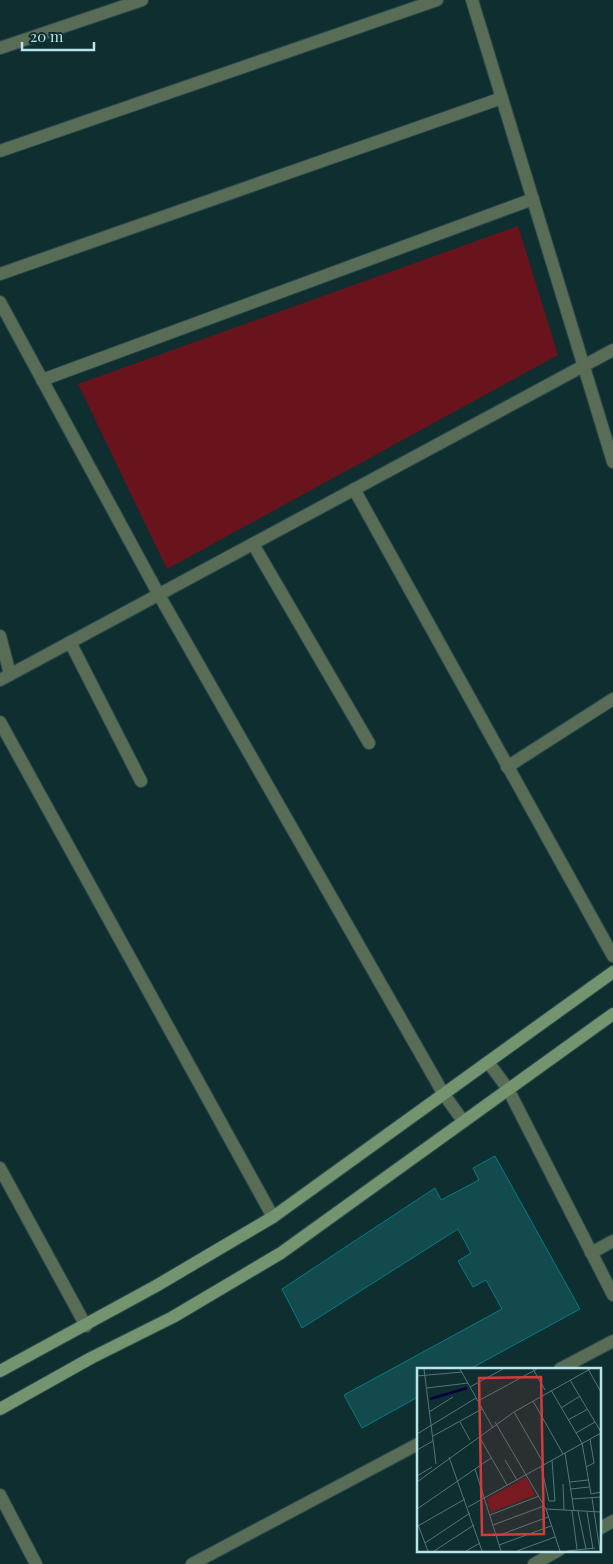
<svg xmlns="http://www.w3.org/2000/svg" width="613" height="1564" font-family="'Playfair Display',serif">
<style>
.green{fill:#69141c}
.building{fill:#134a4e;stroke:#007f86}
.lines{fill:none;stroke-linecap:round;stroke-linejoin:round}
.minor-casing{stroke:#294b4d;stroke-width:14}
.secondary-casing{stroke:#294b4d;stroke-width:14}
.minor{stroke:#596c56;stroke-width:12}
.secondary{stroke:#74936f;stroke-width:12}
.inset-river{fill:none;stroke:#000040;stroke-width:2.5}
.inset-road{fill:none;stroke:#52777a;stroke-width:1}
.view{fill:#d33b3b;fill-opacity:0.15;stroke:#d33b3b;stroke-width:2.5}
.inset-edge{fill:none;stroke:#b8e5e8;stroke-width:2.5}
</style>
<rect width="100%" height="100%" fill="#0e2e30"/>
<path class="green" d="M 518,226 L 558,355 L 167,569 L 78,384 Z"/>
<path class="building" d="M 495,1156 L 580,1309 L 470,1369 L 418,1369 L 418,1397 L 362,1428 L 344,1395 L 502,1309 L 486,1280 L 473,1287 L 458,1261 L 471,1253 L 458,1229 L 302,1328 L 282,1289 L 435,1188 L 441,1200 L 479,1180 L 473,1168 Z"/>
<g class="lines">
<defs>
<g id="minor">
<path d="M 472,0 L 613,462"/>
<path d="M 0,48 L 142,0"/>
<path d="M 0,151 L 437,0"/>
<path d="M 0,274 L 502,98"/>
<path d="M 0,302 L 159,595 L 443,1093 L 463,1121"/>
<path d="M 42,380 L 533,199"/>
<path d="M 354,489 L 613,956"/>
<path d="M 253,544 L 369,743"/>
<path d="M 0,636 L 10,674"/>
<path d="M 70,642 L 141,781"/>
<path d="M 0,680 L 613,350"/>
<path d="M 0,722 L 273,1217"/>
<path d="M 507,767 L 613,699"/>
<path d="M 488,1062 L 508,1089 L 613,1295"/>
<path d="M 0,1168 L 86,1326"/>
<path d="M 591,1253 L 613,1241"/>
<path d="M 560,1369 L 613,1341"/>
<path d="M 0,1495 L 36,1564"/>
<path d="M 599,1529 L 613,1521"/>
<path d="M 192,1564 L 418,1444"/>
<path d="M 534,1564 L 559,1550"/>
</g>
<g id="secondary">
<path d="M 0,1371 L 156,1286 L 273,1217 L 613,972"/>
<path d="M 0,1409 L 91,1358 L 173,1317 L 281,1253 L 613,1014"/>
</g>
</defs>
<use href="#minor" class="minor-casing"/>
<use href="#secondary" class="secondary-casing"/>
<use href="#minor" class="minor"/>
<use href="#secondary" class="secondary"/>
</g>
<g transform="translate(417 1368)">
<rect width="184" height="184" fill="#0e2e30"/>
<path d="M 109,109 L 118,127 L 74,144 L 70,131 Z" fill="#69141c"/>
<path class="inset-river" d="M 13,31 L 50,20"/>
<path class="inset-road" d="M 7,1 L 19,96M 43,1 L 76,60M 116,1 L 128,22M 171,1 L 184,24M 0,8 L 45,4M 153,12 L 184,64M 53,19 L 86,1M 10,20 L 51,15M 134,22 L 165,75 L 174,126 L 184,124M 61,33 L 120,1M 116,33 L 146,86M 144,40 L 163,28M 12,44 L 36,29M 97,44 L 127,96M 151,52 L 171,41M 43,54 L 53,72M 78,54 L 129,141 L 143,183M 159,65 L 178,54M 0,66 L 59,30M 16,68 L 65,41M 63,70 L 90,117M 0,82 L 16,73M 148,85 L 157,143M 32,89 L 65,183M 88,92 L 100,112M 124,98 L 132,133 L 138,133 L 135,92M 169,99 L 177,95 L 173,71M 58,101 L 84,183M 0,108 L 15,99M 0,114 L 97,44 L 173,1M 153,114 L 171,112M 146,116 L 147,142M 154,121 L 172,119M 175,130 L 183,183M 155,131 L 184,129M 51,139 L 184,65M 0,141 L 74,90M 129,141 L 184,144M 155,143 L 160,181M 161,143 L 169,181M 170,144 L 176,181M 73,147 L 122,128M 0,154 L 11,183M 76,157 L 127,138M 1,158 L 48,131M 80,168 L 131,149M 8,175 L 53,145M 82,177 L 134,158M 17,183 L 57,157M 49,183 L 63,175M 100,183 L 138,169M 150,183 L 178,180"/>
<path class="view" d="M 124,9 L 127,166 L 65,167 L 62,10 Z"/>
<rect width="184" height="184" class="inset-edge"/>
</g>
<path d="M22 42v8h72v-8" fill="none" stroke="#b8e5e8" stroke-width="2.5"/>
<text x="30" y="42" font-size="15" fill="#b8e5e8" stroke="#0e2e30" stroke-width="4" paint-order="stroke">20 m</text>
</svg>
